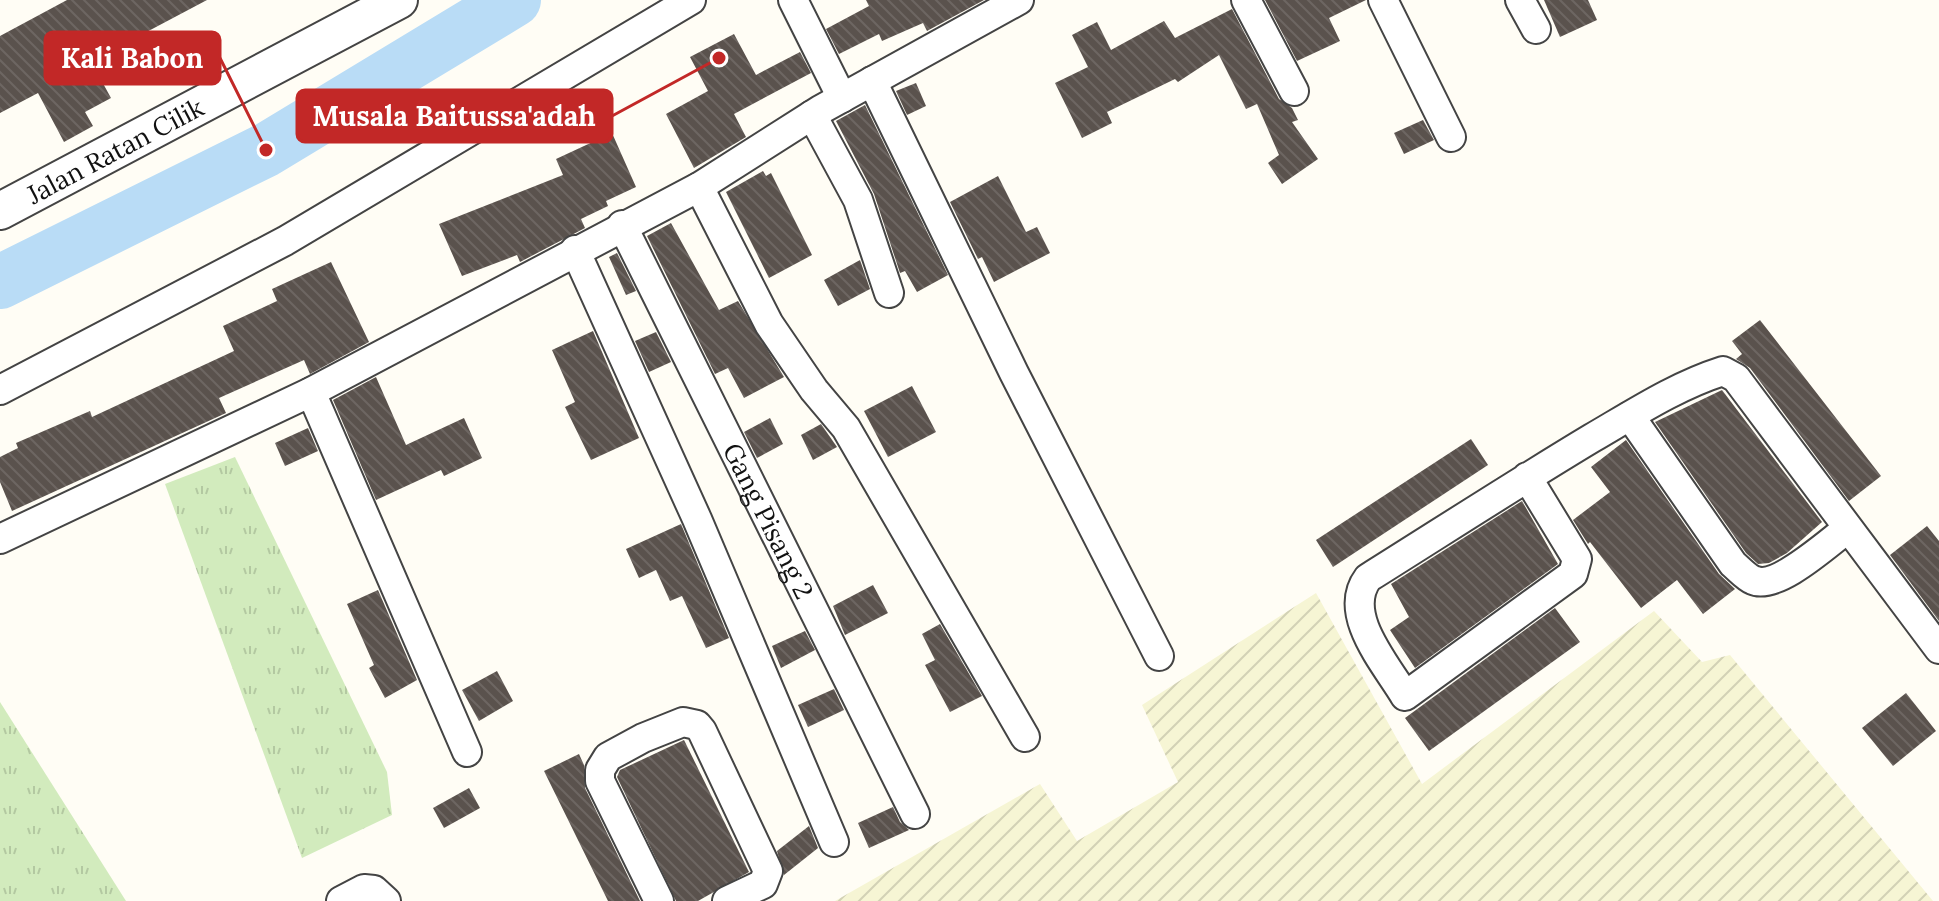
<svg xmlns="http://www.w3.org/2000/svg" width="1939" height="901" font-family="Lora,serif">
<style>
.farmland{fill:url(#farmland-furrows)}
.grass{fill:url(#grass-tufts)}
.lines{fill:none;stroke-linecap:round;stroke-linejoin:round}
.river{stroke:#b9dcf6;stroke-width:54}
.building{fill:url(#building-back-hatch)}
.minor-casing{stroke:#444;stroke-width:32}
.tertiary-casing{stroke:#444;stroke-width:40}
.minor{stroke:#fff;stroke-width:28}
.tertiary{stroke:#fff;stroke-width:36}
.labels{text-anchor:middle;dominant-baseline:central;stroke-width:8;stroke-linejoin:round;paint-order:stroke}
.street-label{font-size:26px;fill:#111;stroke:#fff}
.leader{fill:none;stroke:#c22827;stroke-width:3}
.callout-dot{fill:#c22827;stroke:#fff;stroke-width:3}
.callout{fill:#c22827;stroke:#c22827;stroke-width:3}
.callout-label{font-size:28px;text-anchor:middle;font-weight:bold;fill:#fff}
</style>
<defs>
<pattern id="farmland-furrows" width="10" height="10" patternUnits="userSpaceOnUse" patternTransform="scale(2)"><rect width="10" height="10" fill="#f6f5d4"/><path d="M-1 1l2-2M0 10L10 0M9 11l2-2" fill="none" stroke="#d2d1b5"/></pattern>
<pattern id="grass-tufts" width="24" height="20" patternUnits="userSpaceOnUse" patternTransform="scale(2)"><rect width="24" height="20" fill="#d2ebbd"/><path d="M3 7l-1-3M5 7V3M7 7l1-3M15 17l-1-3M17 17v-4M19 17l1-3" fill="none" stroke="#b3c8a1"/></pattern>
<pattern id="building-back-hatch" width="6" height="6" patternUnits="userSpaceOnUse" patternTransform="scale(2)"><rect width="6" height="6" fill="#5a524d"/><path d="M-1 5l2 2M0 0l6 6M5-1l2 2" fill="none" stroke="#6d6662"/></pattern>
</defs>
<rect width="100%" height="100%" fill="#fffdf5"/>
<path class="farmland" d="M 1316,593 L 1422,784 L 1654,611 L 1702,662 L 1730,655 L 1933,901 L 835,901 L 1040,784 L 1077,841 L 1178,782 L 1142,705 Z"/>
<g class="grass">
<path d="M 235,457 L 387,772 L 392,815 L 302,858 L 165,484 Z"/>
<path d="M 0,702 L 126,901 L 0,901 Z"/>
</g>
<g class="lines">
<path class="river" d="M 0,282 L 266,150 L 514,0"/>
</g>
<g class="building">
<path d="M 67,0 L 207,0 L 139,36 L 142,41 L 94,67 L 111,98 L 85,112 L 93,126 L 64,142 L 38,93 L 0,113 L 0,36 Z"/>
<path d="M 866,0 L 984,0 L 927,31 L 923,23 L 882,41 L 879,34 L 839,54 L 826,29 L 869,6 Z"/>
<path d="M 1265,0 L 1366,0 L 1329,18 L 1340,41 L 1297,61 Z"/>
<path d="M 1544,0 L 1588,0 L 1597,20 L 1560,37 Z"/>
<path d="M 1232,9 L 1279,99 L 1292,108 L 1298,120 L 1292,122 L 1318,159 L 1282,184 L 1268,163 L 1279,155 L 1257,104 L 1246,109 L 1219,55 L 1178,82 L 1175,79 L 1107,112 L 1112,123 L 1082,138 L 1055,83 L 1088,67 L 1072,35 L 1097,22 L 1111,50 L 1164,21 L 1175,38 Z"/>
<path d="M 734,34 L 756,75 L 800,52 L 811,73 L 734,114 L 746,137 L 694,168 L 666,114 L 708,91 L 690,57 Z"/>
<path d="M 916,83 L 926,106 L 907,115 L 896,91 Z"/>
<path d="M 865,105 L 948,275 L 917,292 L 905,271 L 900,273 L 874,194 L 836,121 Z"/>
<path d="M 1423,120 L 1434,140 L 1404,154 L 1394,133 Z"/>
<path d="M 612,133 L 636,187 L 606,201 L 608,206 L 581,219 L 585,228 L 520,262 L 517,255 L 462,276 L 439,224 L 563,175 L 556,159 Z"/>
<path d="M 763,171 L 766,176 L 771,173 L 812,255 L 769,278 L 726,192 Z"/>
<path d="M 998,176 L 1026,232 L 1037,227 L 1050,253 L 994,282 L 982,257 L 978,259 L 950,202 Z"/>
<path d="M 671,223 L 719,310 L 738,301 L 784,377 L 744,398 L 728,368 L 715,374 L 647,236 Z"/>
<path d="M 617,253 L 636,291 L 626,295 L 609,257 Z"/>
<path d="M 860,260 L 870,289 L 838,306 L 824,280 Z"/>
<path d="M 331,262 L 369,342 L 310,374 L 304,360 L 219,398 L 226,413 L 12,511 L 0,482 L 0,457 L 18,448 L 16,443 L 90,411 L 92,417 L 234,351 L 223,326 L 277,301 L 272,289 Z"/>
<path d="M 1760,320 L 1881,476 L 1849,501 L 1750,368 L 1736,359 L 1742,354 L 1732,341 Z"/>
<path d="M 593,331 L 639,438 L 591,460 L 565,407 L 575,402 L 552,350 Z"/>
<path d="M 656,332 L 671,362 L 649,372 L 635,341 Z"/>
<path d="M 376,377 L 406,445 L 464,418 L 482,458 L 444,476 L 441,470 L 376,500 L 333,400 Z"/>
<path d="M 912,386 L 936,432 L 888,457 L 864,411 Z"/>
<path d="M 1722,390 L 1822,522 L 1787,553 L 1769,563 L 1758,564 L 1746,553 L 1655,422 Z"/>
<path d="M 770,418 L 783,444 L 757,458 L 744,432 Z"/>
<path d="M 821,424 L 837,447 L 813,460 L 801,435 Z"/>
<path d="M 308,428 L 318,451 L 285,466 L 275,443 Z"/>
<path d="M 1471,439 L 1488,465 L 1333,567 L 1316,540 Z"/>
<path d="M 1626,440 L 1719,574 L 1735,589 L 1703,614 L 1677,580 L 1641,608 L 1590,542 L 1588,544 L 1573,520 L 1610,492 L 1591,467 Z"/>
<path d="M 1522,501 L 1558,564 L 1415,668 L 1390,630 L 1409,617 L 1391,584 Z"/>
<path d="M 681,524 L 729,638 L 706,648 L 682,596 L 670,601 L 656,570 L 639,578 L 626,549 Z"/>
<path d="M 1927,526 L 1939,541 L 1939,621 L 1890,555 Z"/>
<path d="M 873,585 L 888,613 L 845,635 L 833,606 Z"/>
<path d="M 378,590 L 417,680 L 385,698 L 369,668 L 374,665 L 347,604 Z"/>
<path d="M 1555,608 L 1580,642 L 1429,751 L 1405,718 Z"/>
<path d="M 940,624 L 982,696 L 950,712 L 925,665 L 935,660 L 922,634 Z"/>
<path d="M 805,631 L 815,650 L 781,668 L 772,646 Z"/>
<path d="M 497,671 L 513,701 L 479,721 L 462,690 Z"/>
<path d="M 834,689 L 844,710 L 808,727 L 798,705 Z"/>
<path d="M 1906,693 L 1936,731 L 1893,766 L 1862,728 Z"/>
<path d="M 684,740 L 749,872 L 698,901 L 676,901 L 617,777 L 620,770 Z"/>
<path d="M 579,754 L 584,765 L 585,788 L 640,901 L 608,901 L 544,771 Z"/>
<path d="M 469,788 L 480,808 L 444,828 L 433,808 Z"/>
<path d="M 893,807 L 900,822 L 909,830 L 869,848 L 858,823 Z"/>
<path d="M 809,826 L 818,848 L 784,875 L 777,851 Z"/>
</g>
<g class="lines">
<defs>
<g id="minor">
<path d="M 793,0 L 842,98"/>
<path d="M 1246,0 L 1294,91"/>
<path d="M 1383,0 L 1451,137"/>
<path d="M 1520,0 L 1536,29"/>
<path d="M 872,81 L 1014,373 L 1159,656"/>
<path d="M 812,115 L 858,200 L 889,293"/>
<path d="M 699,187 L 769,324 L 814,390 L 846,428 L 1025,737"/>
<path id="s1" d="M 622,225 L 915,814"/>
<path d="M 575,250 L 697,519 L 834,842"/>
<path d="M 0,390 L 285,241 L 691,0"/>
<path d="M 311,392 L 467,752"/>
<path d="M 1630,416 L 1733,564 C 1739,569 1746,577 1753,580 C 1776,591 1828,543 1847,529"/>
<path d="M 1527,477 L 1577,559 L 1573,574 L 1405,696 C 1386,664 1341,614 1368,578 C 1443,531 1517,483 1592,438 C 1635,413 1676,386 1723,371 L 1736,378 L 1939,649"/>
<path d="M 0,539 L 311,392 L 699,187 L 820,110 L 1019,0"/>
<path d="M 341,901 L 364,889 L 374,890 L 386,901"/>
<path d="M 659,901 L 600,781 L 600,770 L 608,757 L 643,738 L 683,722 L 697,725 L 702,731 L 768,871 L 763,884 L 727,901"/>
</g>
<g id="tertiary">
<path id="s2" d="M 0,211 L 399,0"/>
</g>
</defs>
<use href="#minor" class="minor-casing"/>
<use href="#tertiary" class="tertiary-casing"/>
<use href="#minor" class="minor"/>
<use href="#tertiary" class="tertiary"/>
</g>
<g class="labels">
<g class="street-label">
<text stroke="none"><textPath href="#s2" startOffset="130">Jalan Ratan Cilik</textPath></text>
<text stroke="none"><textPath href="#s1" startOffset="330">Gang Pisang 2</textPath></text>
</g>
</g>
<path class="leader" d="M266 150L220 58M719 58L612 116"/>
<g class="callout-dot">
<circle cx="266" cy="150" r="8"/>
<circle cx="719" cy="58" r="8"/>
</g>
<g class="callout">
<rect x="45" y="32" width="175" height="52" rx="8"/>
<rect x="297" y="90" width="315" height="52" rx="8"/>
</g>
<g class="callout-label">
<text x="132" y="68">Kali Babon</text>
<text x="454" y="126">Musala Baitussa'adah</text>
</g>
</svg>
